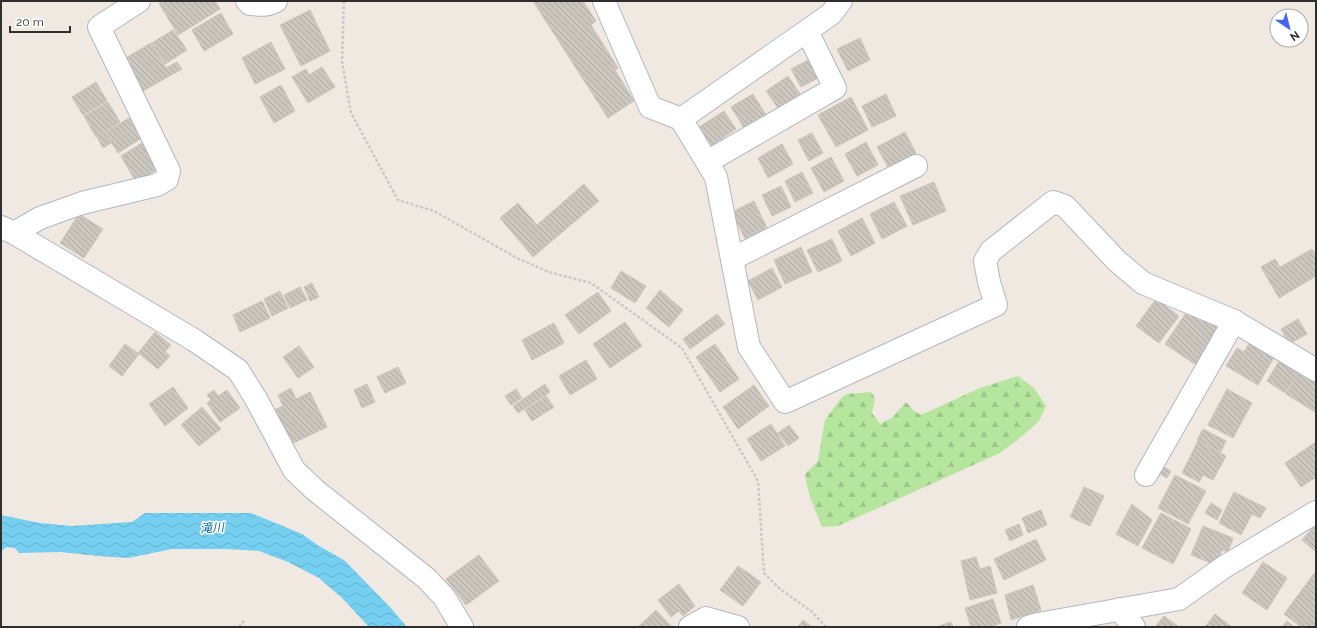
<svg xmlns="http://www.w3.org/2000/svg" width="1317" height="628" font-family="Raleway,'Noto Sans JP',sans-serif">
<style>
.forest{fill:url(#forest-firs)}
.water{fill:url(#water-waves)}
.building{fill:url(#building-back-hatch);stroke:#cbc5ba}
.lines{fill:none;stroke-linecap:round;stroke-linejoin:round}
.minor-casing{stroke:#b4b7c1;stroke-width:24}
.path{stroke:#c9c9c9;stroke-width:2.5;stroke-dasharray:3 2;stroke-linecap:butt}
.minor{stroke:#fff;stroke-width:22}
.labels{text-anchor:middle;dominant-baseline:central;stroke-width:3;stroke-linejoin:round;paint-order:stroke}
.water-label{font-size:12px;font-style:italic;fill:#0d6fa3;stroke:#fff}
</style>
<defs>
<pattern id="forest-firs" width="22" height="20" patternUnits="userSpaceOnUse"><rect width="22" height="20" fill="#b6e59e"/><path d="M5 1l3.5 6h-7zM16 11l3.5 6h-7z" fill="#9dc588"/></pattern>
<pattern id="water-waves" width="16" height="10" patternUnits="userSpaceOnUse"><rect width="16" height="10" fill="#75cff0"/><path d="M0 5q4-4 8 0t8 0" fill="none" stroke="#66b2ce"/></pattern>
<pattern id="building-back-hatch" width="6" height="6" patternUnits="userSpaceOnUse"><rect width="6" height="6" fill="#cbc7bf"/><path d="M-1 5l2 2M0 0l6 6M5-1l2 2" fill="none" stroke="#afaba4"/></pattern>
</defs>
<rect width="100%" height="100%" fill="#efe9e1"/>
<path class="forest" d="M 1018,376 L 1034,388 L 1046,406 L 1039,421 L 1020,438 L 1000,453 L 838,526 L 822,527 C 815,510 807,492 805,474 L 818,461 L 825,420 L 842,397 L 847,394 L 871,392 L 875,398 L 872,413 L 880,424 L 893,417 L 906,402 L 914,411 L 921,415 L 980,388 Z"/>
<path class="water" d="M 145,513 L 251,513 L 273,522 L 302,534 L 319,546 L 344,560 L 390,607 L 407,627 L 369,627 L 342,598 L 319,578 L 288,562 L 259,551 L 226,549 L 172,549 L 128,558 L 98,556 L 61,552 L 19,553 L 15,548 L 7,547 L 1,551 L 1,515 L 40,523 L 72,526 L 132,522 Z"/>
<g class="building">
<path d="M 162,1 L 187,1 L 188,2 L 190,1 L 215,1 L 220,9 L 178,35 L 159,3 Z"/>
<path d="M 533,1 L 583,1 L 596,21 L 591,25 L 618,68 L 615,70 L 634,101 L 608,118 Z"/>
<path d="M 310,10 L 330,51 L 301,66 L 280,25 Z"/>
<path d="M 221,13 L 233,34 L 204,51 L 192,30 Z"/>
<path d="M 173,30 L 187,50 L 165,64 L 152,43 Z"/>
<path d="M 860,38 L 870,60 L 848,71 L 837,49 Z"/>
<path d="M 271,42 L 285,69 L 255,84 L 242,58 Z"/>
<path d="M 151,43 L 166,68 L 177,62 L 182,69 L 143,91 L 124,59 Z"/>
<path d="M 810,59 L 820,77 L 801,87 L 791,69 Z"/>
<path d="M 322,67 L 335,87 L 308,103 L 292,77 L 306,69 L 309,75 Z"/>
<path d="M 788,76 L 800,94 L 778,108 L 766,91 Z"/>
<path d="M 96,82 L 107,101 L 83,115 L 72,97 Z"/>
<path d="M 281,85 L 295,111 L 274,123 L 260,97 Z"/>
<path d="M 753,94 L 766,115 L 744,128 L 731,107 Z"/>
<path d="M 886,94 L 896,116 L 872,127 L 862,106 Z"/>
<path d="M 851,97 L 868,130 L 836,147 L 818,115 Z"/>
<path d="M 108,102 L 120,122 L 96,137 L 84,116 Z"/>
<path d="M 724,111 L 736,129 L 711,146 L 699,127 Z"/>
<path d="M 129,118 L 135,127 L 111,142 L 106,132 Z"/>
<path d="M 136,127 L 142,138 L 118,153 L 111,142 Z"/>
<path d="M 105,132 L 111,143 L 103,148 L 97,137 Z"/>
<path d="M 905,132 L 916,153 L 888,167 L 877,147 Z"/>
<path d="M 812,133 L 823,153 L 809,161 L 798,140 Z"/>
<path d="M 866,142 L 878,165 L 857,176 L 845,154 Z"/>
<path d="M 142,143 L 158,169 L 136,182 L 121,156 Z"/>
<path d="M 782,144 L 793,164 L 768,178 L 758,158 Z"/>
<path d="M 831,157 L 844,181 L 824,192 L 811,168 Z"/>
<path d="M 802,172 L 813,193 L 795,202 L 785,181 Z"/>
<path d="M 934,182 L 946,211 L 913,225 L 900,196 Z"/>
<path d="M 584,184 L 599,201 L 533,257 L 500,218 L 518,203 L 537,225 Z"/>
<path d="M 781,186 L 791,207 L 772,216 L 762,195 Z"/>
<path d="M 754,201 L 767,228 L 745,239 L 732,212 Z"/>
<path d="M 894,202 L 907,226 L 882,239 L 870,214 Z"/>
<path d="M 79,214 L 103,229 L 84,258 L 60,243 Z"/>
<path d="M 862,218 L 875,243 L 851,256 L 838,231 Z"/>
<path d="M 832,239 L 842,261 L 818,272 L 807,250 Z"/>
<path d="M 801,247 L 812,272 L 785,284 L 774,260 Z"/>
<path d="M 1312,249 L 1316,255 L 1316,276 L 1279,298 L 1261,267 L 1275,259 L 1280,267 Z"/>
<path d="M 772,268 L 782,287 L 758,300 L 748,281 Z"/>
<path d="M 621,271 L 646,286 L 635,303 L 611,288 Z"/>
<path d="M 312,283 L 319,297 L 310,301 L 304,287 Z"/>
<path d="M 300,287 L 307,300 L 290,308 L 284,295 Z"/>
<path d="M 660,290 L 683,310 L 669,327 L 646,308 Z"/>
<path d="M 280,291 L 288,308 L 272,316 L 264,299 Z"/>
<path d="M 598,292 L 611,311 L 579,334 L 565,315 Z"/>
<path d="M 1156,299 L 1179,316 L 1159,343 L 1136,326 Z"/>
<path d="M 262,301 L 270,318 L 240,332 L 233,315 Z"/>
<path d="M 1190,307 L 1221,328 L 1196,365 L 1165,344 Z"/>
<path d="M 717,314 L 725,324 L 690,349 L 683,339 Z"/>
<path d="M 1298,319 L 1307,334 L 1289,344 L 1281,329 Z"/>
<path d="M 625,322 L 642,346 L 610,368 L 593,344 Z"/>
<path d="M 554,323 L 564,343 L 532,360 L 522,340 Z"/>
<path d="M 155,332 L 171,345 L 165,352 L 170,356 L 158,369 L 138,353 Z"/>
<path d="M 1252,339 L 1276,354 L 1258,385 L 1226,366 L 1237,348 L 1244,352 Z"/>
<path d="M 125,344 L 139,354 L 122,376 L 109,366 Z"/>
<path d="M 715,344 L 739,379 L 720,392 L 696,357 Z"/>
<path d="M 299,346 L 314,367 L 298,378 L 283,357 Z"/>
<path d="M 586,360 L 597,379 L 570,395 L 559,376 Z"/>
<path d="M 1279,361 L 1298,373 L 1285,393 L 1267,381 Z"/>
<path d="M 398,367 L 406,383 L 385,393 L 377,377 Z"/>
<path d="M 1299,372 L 1316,383 L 1316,410 L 1315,412 L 1286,394 Z"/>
<path d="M 367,384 L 375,402 L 362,408 L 354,390 Z"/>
<path d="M 545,384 L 550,392 L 518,413 L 513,406 Z"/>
<path d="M 754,385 L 769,406 L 738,429 L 723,407 Z"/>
<path d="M 173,387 L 188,408 L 165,426 L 149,404 Z"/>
<path d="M 291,388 L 296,399 L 310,392 L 327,427 L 289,445 L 272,411 L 283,406 L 278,395 Z"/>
<path d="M 516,389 L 522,398 L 511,405 L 505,396 Z"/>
<path d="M 1227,389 L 1252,403 L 1233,438 L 1208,425 Z"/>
<path d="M 214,390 L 218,396 L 227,390 L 240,408 L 220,422 L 207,403 L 211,400 L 207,395 Z"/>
<path d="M 546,396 L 554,407 L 532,421 L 525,410 Z"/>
<path d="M 202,407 L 221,429 L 199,446 L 181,425 Z"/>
<path d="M 771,424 L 785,446 L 761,461 L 747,439 Z"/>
<path d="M 789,425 L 799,438 L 788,446 L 778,433 Z"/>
<path d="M 1203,429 L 1226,441 L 1221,452 L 1197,440 Z"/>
<path d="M 1198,441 L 1226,456 L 1213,480 L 1203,475 L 1199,482 L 1182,473 Z"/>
<path d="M 1316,442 L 1316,477 L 1301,487 L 1285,463 Z"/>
<path d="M 1160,465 L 1171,471 L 1167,478 L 1155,471 Z"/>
<path d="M 1175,475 L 1206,491 L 1188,524 L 1158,508 Z"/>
<path d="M 1084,487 L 1104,496 L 1090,526 L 1070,517 Z"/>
<path d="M 1234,492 L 1266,508 L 1260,518 L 1252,514 L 1241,535 L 1219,523 Z"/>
<path d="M 1211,503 L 1222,510 L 1217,520 L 1205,513 Z"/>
<path d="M 1132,504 L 1152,520 L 1138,546 L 1116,534 Z"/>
<path d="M 1041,510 L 1047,525 L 1028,533 L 1022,518 Z"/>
<path d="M 1161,513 L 1191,529 L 1173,564 L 1142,548 Z"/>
<path d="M 1019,524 L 1023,535 L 1010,541 L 1005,530 Z"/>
<path d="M 1316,524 L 1316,552 L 1302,540 Z"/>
<path d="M 1203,526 L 1233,538 L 1228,552 L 1222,550 L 1216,565 L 1191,555 Z"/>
<path d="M 1036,539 L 1046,560 L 1004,580 L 994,559 Z"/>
<path d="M 479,555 L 499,581 L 466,605 L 446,579 Z"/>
<path d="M 976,557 L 980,569 L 990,566 L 997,593 L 970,600 L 961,561 Z"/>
<path d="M 1263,562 L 1287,578 L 1267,610 L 1242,593 Z"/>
<path d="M 738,566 L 761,582 L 743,606 L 720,590 Z"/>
<path d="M 1316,571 L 1316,627 L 1301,627 L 1284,614 Z"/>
<path d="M 679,584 L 695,606 L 683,616 L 679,611 L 671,617 L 658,600 Z"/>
<path d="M 1033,585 L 1041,610 L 1011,620 L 1005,595 Z"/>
<path d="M 993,599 L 1001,623 L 990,627 L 971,627 L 965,608 Z"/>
<path d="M 656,610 L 671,626 L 638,627 Z"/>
<path d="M 1215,614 L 1232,627 L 1205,627 Z"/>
<path d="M 1164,616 L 1179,627 L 1155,627 Z"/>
<path d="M 803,620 L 812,627 L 798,627 Z"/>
<path d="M 1287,621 L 1294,627 L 1282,627 Z"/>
<path d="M 951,622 L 953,627 L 936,627 Z"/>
</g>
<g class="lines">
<defs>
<g id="minor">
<path d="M 247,1 L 250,4 C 260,5 268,6 276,1"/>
<path d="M 604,1 L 650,107 L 681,119 L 716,177 L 749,347 L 785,402 L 996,305 L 989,282 L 985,261 L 991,251 L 1053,202 L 1065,206 L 1117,261 L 1143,283 L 1234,321 L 1316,370"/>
<path d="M 681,119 L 831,14 L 841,1"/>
<path d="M 707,162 L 835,88 L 807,31"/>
<path d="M 1,227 L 14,233 L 194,340 L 238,370 L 256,399 L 294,470 L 315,490 L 426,578 L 444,597 L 462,627"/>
<path d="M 14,233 L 40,218 L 82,203 L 157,185 L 167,179 L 169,171 L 99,27 L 139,1"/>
<path d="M 732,259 L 916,166"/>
<path d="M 1146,475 L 1234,321"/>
<path d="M 1119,609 L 1134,627"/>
<path d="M 690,627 L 706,618 L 738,627"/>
<path d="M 1028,627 L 1038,624 L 1179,599 L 1224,567 L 1316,512"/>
</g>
</defs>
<use href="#minor" class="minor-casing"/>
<g class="path">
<path d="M 344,1 L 342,62 L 351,113 L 398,200 L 434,211 L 517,258 L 549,272 L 591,283 L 682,348 L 758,481 L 764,573 L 780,589 L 811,611 L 826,627"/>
<path d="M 239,627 L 245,619"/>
</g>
<use href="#minor" class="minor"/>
</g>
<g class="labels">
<g class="water-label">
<text transform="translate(212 528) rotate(-4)">滝川</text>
</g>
</g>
<rect width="1317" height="628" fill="none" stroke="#2e2e2e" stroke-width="4"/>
<g transform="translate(1289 28) rotate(145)"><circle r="19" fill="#ffffff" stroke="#ababab"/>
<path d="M0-3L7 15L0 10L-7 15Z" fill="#4264fb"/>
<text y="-6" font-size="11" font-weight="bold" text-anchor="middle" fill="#2e2e2e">N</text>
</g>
<path d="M10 26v6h60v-6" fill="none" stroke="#2e2e2e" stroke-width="2"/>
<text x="16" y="26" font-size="12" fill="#2e2e2e" stroke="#ffffff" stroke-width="3" paint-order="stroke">20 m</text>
</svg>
